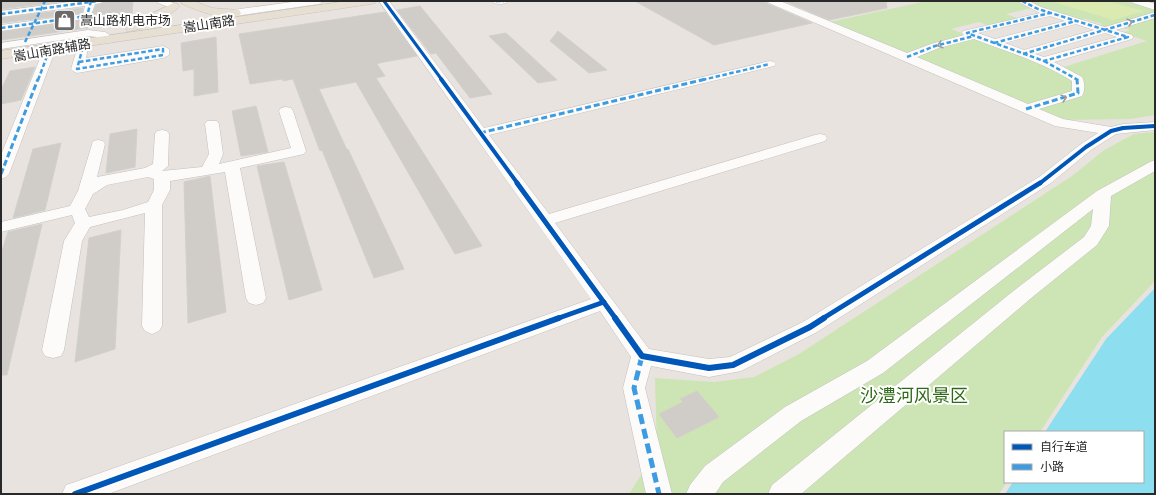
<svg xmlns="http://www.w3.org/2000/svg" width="1156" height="495" font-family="Jost,'Noto Sans SC',sans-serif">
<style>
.green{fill:#cde5b4;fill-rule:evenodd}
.pitch{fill:#daeab1}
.water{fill:#8ddeee}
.building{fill:#d0cdc9;stroke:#d3cfca}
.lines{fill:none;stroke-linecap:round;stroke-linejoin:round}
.minor-casing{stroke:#c1c0c0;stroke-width:1}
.major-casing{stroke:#c4c2c0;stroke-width:1}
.minor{fill:#fcfbfa;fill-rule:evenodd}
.major{fill:#e7e0d2;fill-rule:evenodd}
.quiet-far2{stroke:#3d9ce1;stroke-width:2.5;stroke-dasharray:4.5 2.5;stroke-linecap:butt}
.quiet-far1{stroke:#3d9ce1;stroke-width:3;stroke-dasharray:6 3;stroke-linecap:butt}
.quiet{stroke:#3d9ce1;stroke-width:5;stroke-dasharray:10 5;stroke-linecap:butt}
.cycleway-far3-casing{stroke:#fff;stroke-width:4.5}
.cycleway-far2-casing{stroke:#fff;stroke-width:6}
.cycleway-far1-casing{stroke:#fff;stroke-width:8}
.cycleway-casing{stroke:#fff;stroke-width:9}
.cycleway-far3{stroke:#0057b8;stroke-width:3}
.cycleway-far2{stroke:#0057b8;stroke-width:4}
.cycleway-far1{stroke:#0057b8;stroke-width:5}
.cycleway{stroke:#0057b8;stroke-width:6}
.oneway{stroke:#9d9c9c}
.labels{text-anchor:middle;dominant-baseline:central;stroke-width:4;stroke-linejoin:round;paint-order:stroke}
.far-poi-label{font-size:13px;fill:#292929;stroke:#fff;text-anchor:start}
.far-street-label{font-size:13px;fill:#292929;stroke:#fff}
.near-park-label{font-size:18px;fill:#2e6a15;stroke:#fff}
</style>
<rect width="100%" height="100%" fill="#e8e3de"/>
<g class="green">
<path d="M 927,1 L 1125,1 L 1155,10 L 1155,115 L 1130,119 L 1061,120 L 830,22 ZM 1036,7 L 1080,20 L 1085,19 L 1103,24 L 1098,26 L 1114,30 L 1123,28 L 1130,30 L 1122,33 L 1147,41 L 1057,69 L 951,29 L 979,22 L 987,25 L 1017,18 L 1006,14 Z"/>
<path d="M 1155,132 L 1155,281 L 1102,337 L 1040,432 L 1005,432 L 1005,482 L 1007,482 L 999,494 L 629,494 L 657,450 L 655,378 L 714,382 L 754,377 L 799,354 L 1072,176 L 1103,151 L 1119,142 L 1134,134 Z"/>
</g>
<path class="pitch" d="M 1050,1 L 1107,1 L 1144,11 L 1113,20 Z"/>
<path class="water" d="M 1155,288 L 1155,494 L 1005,494 L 1013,482 L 1143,482 L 1143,432 L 1045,432 L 1106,339 Z"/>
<g class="building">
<path d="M 1,1 L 66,1 L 1,9 Z"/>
<path d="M 104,1 L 133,1 L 132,14 L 115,24 L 1,40 L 1,32 L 90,19 L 96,5 L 101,4 Z"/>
<path d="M 635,1 L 766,1 L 768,4 L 812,23 L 714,45 Z"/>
<path d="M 784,1 L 886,1 L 887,8 L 829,20 Z"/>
<path d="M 420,6 L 492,94 L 470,98 L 436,53 L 431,54 L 397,10 Z"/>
<path d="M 83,8 L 82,13 L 1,23 L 1,18 Z"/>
<path d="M 385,12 L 417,56 L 379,63 L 377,64 L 385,76 L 376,78 L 482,246 L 455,254 L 356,82 L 319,89 L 347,150 L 348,149 L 404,269 L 374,278 L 322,150 L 320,151 L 293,79 L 283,81 L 283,79 L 250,84 L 239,34 Z"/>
<path d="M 558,31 L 607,70 L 589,73 L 550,41 Z"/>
<path d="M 506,33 L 557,80 L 538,83 L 489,36 Z"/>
<path d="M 216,37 L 218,92 L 194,96 L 194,69 L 183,71 L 181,43 Z"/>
<path d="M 35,67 L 21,100 L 1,104 L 1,90 L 10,71 Z"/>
<path d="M 256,106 L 268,152 L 241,156 L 232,111 Z"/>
<path d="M 137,129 L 135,167 L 106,173 L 110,134 Z"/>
<path d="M 61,143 L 45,210 L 13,218 L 33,149 Z"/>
<path d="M 284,162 L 322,290 L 289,300 L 257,166 Z"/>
<path d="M 210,176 L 226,312 L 188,323 L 184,182 Z"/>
<path d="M 42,224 L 7,375 L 1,375 L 1,254 L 8,232 Z"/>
<path d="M 121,230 L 115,349 L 75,362 L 89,238 Z"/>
<path d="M 697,391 L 719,417 L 677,438 L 659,414 L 683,402 L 680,399 Z"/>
</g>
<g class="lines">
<defs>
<g id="minor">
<path d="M 77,1 L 103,1 L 101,3 L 95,4 L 90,18 L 1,31 L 1,25 L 83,14 L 85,6 L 1,17 L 1,11 Z"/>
<path d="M 156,1 L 169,1 L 179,6 L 174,9 L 158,3 Z"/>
<path d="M 299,1 L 324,1 L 319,4 L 235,16 L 213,23 L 208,20 L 209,18 L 233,10 Z"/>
<path d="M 379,1 L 389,1 L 484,128 L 770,61 L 774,62 L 776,64 L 774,66 L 489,135 L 549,214 L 815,135 L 820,134 L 825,135 L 827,138 L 825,141 L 555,223 L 649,349 L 709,359 L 730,357 L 803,322 L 874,278 L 1039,177 L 1081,144 L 1098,133 L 1055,126 L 769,3 L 767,1 L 780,1 L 907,53 L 931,44 L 964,35 L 962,33 L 963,31 L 1040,13 L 1017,1 L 1029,1 L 1041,7 L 1105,27 L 1155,12 L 1155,18 L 1116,30 L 1132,35 L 1133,37 L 1132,39 L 1054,62 L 1082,77 C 1085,82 1085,91 1082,96 L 1039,109 L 1063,119 L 1111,127 L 1123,124 L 1155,122 L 1155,130 L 1116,134 L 1091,150 L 1051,183 L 817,332 L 741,371 L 709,377 L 651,366 L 645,388 L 672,494 L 646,494 L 623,388 L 631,357 L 600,311 L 108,494 L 62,494 L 66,485 L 75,482 L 591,299 ZM 1050,16 L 1065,21 L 995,39 L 978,33 ZM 1076,24 L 1094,30 L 1024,50 L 1005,43 ZM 1105,33 L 1117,37 L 1044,57 L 1035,54 ZM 974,39 C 1008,52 1042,62 1072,81 L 1072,91 L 1028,104 L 917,57 L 939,48 Z"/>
<path d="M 491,1 L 509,1 C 505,5 495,5 491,1 Z"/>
<path d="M 1131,1 L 1146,1 L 1155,4 L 1155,10 L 1133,3 Z"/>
<path d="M 88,30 L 105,32 L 110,35 L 105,38 L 88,36 L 1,49 L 1,43 Z"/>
<path d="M 84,40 L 89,43 L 86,58 L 163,46 L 169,49 L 169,55 L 163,58 L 77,73 L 73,71 L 71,69 L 79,43 Z"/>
<path d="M 49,48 L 55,51 L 9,174 L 6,177 L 1,179 L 1,155 L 43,51 Z"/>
<path d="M 286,107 L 291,108 L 293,111 L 306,151 L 304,154 L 240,168 L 266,298 L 263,303 L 256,305 L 249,303 L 246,298 L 225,172 L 170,181 L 170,190 L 162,205 L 162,326 L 159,331 L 152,334 L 145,331 L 142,326 L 145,213 L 90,227 L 82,241 L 64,350 L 61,356 L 53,358 L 45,356 L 42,350 L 64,241 L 75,223 L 72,215 L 1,232 L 1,222 L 70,206 L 78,191 L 93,141 L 98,140 L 103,141 L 105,144 L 97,177 L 145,168 L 153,164 L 155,134 L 157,131 L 162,130 L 167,131 L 169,134 L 168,166 L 162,171 L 202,167 L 209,154 L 205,124 L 207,121 L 217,121 L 219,124 L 223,154 L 219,164 L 291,148 L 279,111 L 281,108 ZM 148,177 L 154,179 L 154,190 L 148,202 L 123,210 L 89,217 L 85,209 L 93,194 L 107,185 Z"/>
<path d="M 1155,160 L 1155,171 L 1111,196 L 1109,226 L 1097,245 L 1030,299 L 801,494 L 768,494 L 772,485 L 1016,289 L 1084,237 L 1091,226 L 1093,209 L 883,373 L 801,421 L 723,482 L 715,494 L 686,494 L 690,485 L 705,466 L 785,407 L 867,361 L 1097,191 L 1150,162 Z"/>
</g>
<g id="major">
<path d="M 181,1 L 194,1 L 212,8 L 239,10 L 241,13 L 239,16 C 220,20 199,11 182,4 Z"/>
<path d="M 347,1 L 377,1 L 375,3 L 371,4 L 1,59 L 1,51 Z"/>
<path d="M 174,3 L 178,4 L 180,6 C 173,15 137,33 127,31 L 125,28 L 127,25 Z"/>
</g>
</defs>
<use href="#minor" class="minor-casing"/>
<use href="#major" class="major-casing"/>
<use href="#minor" class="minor"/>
<use href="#major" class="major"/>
<g class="quiet-far2">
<path d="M 496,1 L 504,1"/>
<path d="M 1022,1 L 1038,9 L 1128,37 L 1044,61 L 967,33 L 1050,13"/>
<path d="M 1,14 L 98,1"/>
<path d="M 1,28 L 87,16 L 91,1"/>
<path d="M 25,42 L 45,1"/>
<path d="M 994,43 L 1076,21"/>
<path d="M 1023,54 L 1155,15"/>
<path d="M 907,57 L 935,46 L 974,36"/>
<path d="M 1044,61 L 1078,80"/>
<path d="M 79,62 L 163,49 L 163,55 L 77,69 L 84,43"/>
<path d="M 38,80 L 49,51"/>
<path d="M 702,80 L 770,64"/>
</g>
<g class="quiet-far1">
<path d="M 1026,109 L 1078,93 L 1077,79"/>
<path d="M 480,133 L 706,79"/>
<path d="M 1,174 L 38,79"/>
</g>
<path class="quiet" d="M 642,356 L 634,388 L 659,494"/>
<defs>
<path id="cycleway-far3" d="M 384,1 L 442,80"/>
<g id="cycleway-far2">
<path d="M 441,79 L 518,184"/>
<path d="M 1039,184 L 1086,147 L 1111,131 L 1123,128 L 1155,126"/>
</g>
<g id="cycleway-far1">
<path d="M 517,183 L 616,319"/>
<path d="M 556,319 L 604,302"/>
<path d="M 822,319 L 1040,183"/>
</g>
<g id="cycleway">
<path d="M 615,318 L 642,356 L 709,368 L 733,365 L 810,327 L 824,318"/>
<path d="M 75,494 L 559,318"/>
</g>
</defs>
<use href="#cycleway-far3" class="cycleway-far3-casing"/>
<use href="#cycleway-far2" class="cycleway-far2-casing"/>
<use href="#cycleway-far1" class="cycleway-far1-casing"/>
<use href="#cycleway" class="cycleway-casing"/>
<use href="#cycleway-far3" class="cycleway-far3"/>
<use href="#cycleway-far2" class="cycleway-far2"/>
<use href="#cycleway-far1" class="cycleway-far1"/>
<use href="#cycleway" class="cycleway"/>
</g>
<defs><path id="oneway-chevron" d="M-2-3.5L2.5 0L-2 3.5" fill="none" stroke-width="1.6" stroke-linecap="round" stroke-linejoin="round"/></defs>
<g class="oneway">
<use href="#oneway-chevron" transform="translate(1130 22) rotate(-16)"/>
<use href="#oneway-chevron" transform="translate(940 45) rotate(163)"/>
<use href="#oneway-chevron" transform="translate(1064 98) rotate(-17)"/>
</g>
<defs>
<symbol id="shop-square" viewBox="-11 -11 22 22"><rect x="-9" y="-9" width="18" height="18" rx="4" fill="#6c6a68" stroke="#fff"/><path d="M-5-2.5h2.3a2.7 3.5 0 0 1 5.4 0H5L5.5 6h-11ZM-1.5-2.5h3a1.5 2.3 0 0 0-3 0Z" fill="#fff"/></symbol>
</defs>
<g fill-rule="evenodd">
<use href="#shop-square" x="52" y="8" width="25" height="25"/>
</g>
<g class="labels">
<g class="far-poi-label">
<text x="80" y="20">嵩山路机电市场</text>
</g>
<g class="far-street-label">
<text transform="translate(209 24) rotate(-9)">嵩山南路</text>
<text transform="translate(52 50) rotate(-10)">嵩山南路辅路</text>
</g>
<g class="near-park-label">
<text x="914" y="396">沙澧河风景区</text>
</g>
</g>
<rect width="1156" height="495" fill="none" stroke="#292929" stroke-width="4"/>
<rect x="1004" y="431" width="140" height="52" fill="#ffffff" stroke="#a9a9a9"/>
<rect x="1012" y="444" width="20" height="6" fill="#0057b8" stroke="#a9a9a9"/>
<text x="1040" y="451" font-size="12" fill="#292929">自行车道</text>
<rect x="1012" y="464" width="20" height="6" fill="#3d9ce1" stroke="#a9a9a9"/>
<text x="1040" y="471" font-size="12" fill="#292929">小路</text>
</svg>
